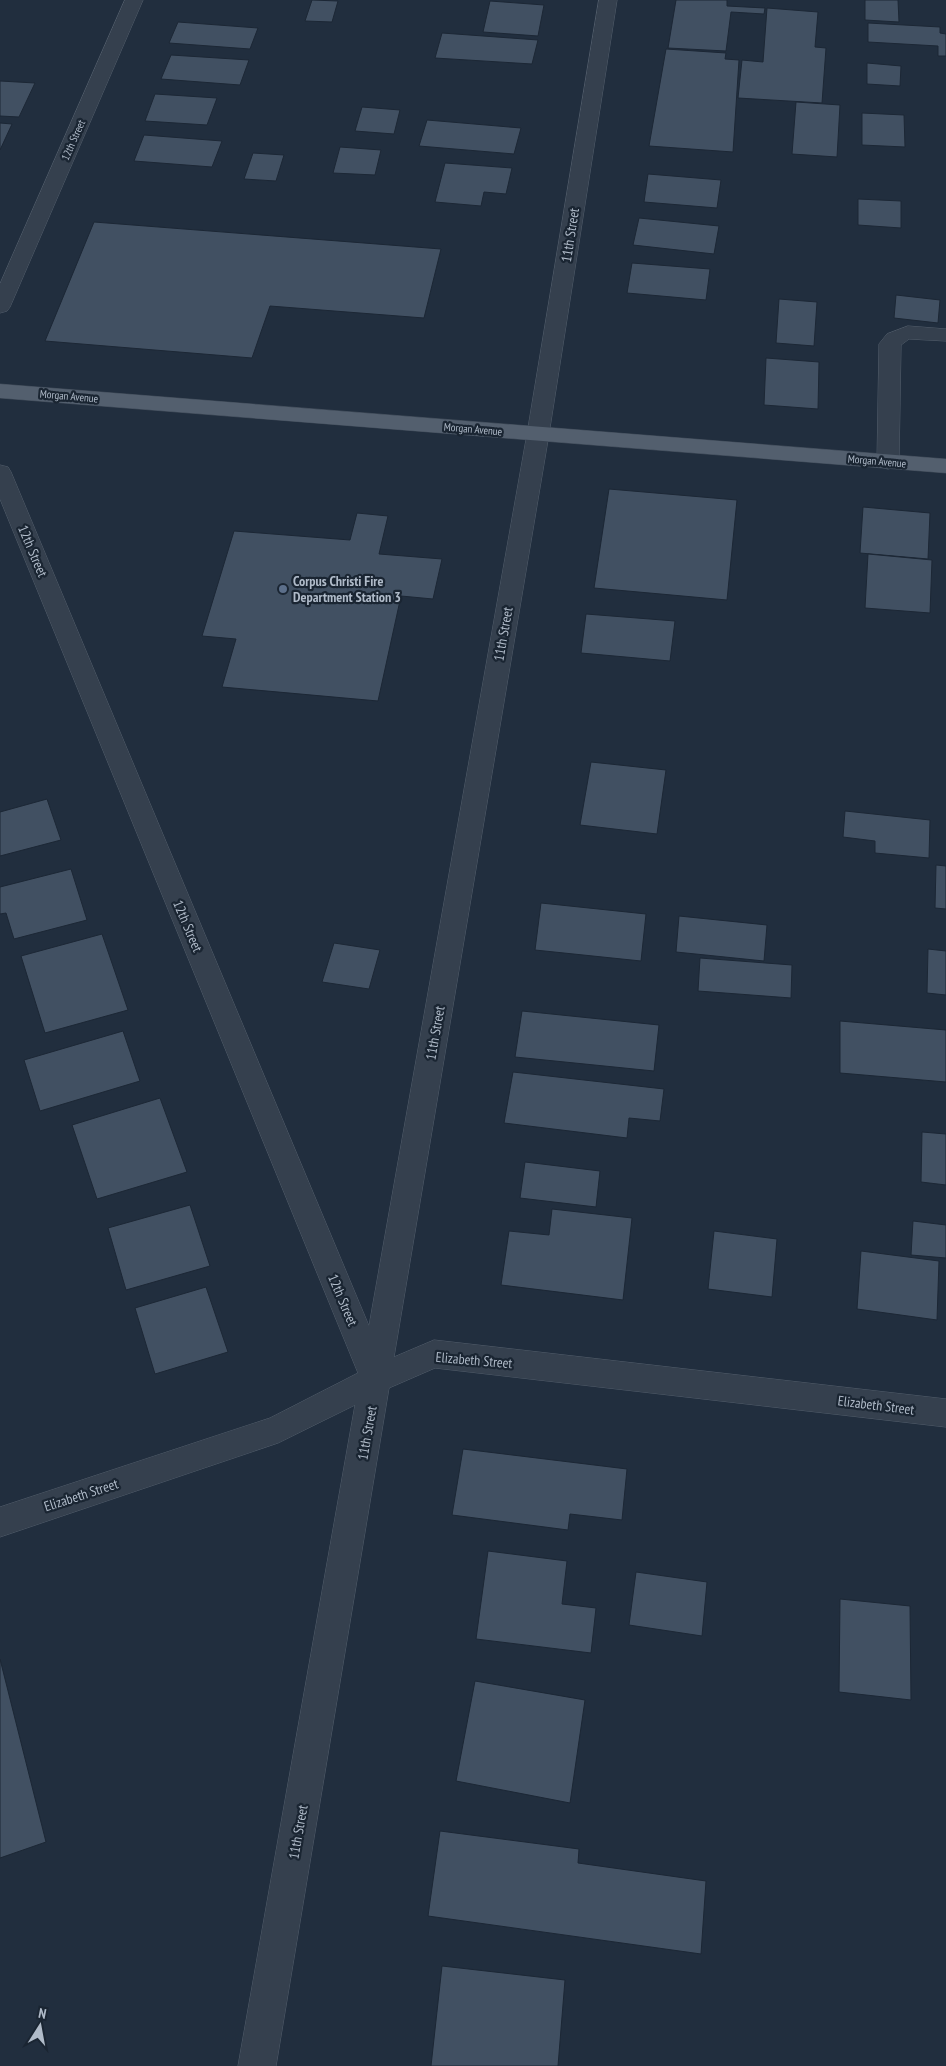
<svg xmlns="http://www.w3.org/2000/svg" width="946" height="2066" font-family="'PT Sans Narrow',sans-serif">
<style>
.building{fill:#415062;stroke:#1c2735}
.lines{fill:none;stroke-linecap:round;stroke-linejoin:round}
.minor-casing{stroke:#535e6c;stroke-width:1}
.major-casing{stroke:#3e4957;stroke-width:1}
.minor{fill:#35404e;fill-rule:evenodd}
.major{fill:#535f6e;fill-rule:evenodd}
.service-dot{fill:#5c6f8a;stroke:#1a2532;stroke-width:2}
.labels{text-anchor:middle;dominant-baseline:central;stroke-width:4.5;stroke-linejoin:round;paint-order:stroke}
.far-street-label{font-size:11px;fill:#b0bbc9;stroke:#1a2532}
.street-label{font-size:14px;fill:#b0bbc9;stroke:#1a2532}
.poi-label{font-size:14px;font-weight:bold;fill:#b0bbc9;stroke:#1a2532;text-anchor:start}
</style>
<rect width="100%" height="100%" fill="#212e3e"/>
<g class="building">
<path d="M 312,0 L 338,1 L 332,22 L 305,21 Z"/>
<path d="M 676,0 L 727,0 L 727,6 L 765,8 L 764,14 L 731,12 L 726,51 L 668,48 Z"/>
<path d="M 865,0 L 898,0 L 899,22 L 865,20 Z"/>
<path d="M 490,1 L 544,5 L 538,36 L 483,32 Z"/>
<path d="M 767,8 L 818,12 L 815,47 L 826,48 L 822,103 L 738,98 L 742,60 L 763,62 Z"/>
<path d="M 178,22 L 258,28 L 250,49 L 169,43 Z"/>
<path d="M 868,23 L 940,27 L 940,33 L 946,34 L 946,56 L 938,56 L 938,46 L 868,42 Z"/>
<path d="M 442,33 L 538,40 L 532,64 L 435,58 Z"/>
<path d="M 666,49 L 726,53 L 725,59 L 739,60 L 733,152 L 649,146 Z"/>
<path d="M 171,55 L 249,60 L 240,85 L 161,79 Z"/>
<path d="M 867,63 L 901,66 L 900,86 L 867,84 Z"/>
<path d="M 0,81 L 35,83 L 19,117 L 0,116 Z"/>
<path d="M 155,94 L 217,98 L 207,125 L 145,121 Z"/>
<path d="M 796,102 L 840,105 L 837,157 L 792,154 Z"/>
<path d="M 362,107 L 400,110 L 394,134 L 355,131 Z"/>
<path d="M 862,113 L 904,115 L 905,147 L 862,145 Z"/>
<path d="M 427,120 L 521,128 L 514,154 L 419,146 Z"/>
<path d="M 0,123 L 12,124 L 0,150 Z"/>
<path d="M 144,135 L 222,141 L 212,167 L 134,161 Z"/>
<path d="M 340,147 L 381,150 L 375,175 L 333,173 Z"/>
<path d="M 253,153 L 284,155 L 276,181 L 244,179 Z"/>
<path d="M 445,163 L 512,168 L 506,194 L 484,192 L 481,206 L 435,202 Z"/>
<path d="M 648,174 L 721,180 L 717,208 L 644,202 Z"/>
<path d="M 858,199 L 901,201 L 901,228 L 858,225 Z"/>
<path d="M 639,218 L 719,226 L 714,254 L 633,245 Z"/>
<path d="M 94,222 L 441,249 L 424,318 L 270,306 L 252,358 L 45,341 Z"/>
<path d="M 632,263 L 710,269 L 706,300 L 627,293 Z"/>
<path d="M 896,295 L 940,300 L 938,323 L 894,318 Z"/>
<path d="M 779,299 L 817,302 L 814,346 L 776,343 Z"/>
<path d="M 766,358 L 819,362 L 818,409 L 764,405 Z"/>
<path d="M 609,489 L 737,500 L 727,600 L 594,588 Z"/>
<path d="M 863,507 L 930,513 L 928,559 L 860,553 Z"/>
<path d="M 357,513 L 388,516 L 379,554 L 442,559 L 433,599 L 401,596 L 378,701 L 222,687 L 236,639 L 202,636 L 234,531 L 350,540 Z"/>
<path d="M 868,554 L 932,560 L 930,613 L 865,608 Z"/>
<path d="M 586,614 L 675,621 L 670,661 L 581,653 Z"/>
<path d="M 591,762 L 666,770 L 657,834 L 580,825 Z"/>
<path d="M 47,799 L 61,840 L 0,856 L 0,812 Z"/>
<path d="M 845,811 L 930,820 L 929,858 L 875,853 L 875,841 L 843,837 Z"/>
<path d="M 936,865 L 946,866 L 946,909 L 935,908 Z"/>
<path d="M 71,869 L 87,920 L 14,939 L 6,913 L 0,914 L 0,887 Z"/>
<path d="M 541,903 L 646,914 L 641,961 L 535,950 Z"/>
<path d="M 679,916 L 767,925 L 764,961 L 676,952 Z"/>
<path d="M 102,934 L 128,1010 L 45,1033 L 21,956 Z"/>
<path d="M 334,943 L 380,950 L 369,989 L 322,982 Z"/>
<path d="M 928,949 L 946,951 L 946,995 L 927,993 Z"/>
<path d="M 700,958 L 792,965 L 791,998 L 698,991 Z"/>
<path d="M 522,1011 L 659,1025 L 654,1071 L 515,1057 Z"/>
<path d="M 840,1021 L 946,1030 L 946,1082 L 840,1073 Z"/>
<path d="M 123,1031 L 140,1081 L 40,1111 L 24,1060 Z"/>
<path d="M 513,1072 L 664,1089 L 660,1121 L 629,1118 L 627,1138 L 504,1123 Z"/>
<path d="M 160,1098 L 187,1172 L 97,1199 L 72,1125 Z"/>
<path d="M 922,1132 L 946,1134 L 946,1185 L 921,1182 Z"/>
<path d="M 525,1162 L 600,1171 L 596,1207 L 520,1198 Z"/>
<path d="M 190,1205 L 210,1266 L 126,1290 L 108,1228 Z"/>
<path d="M 552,1209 L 632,1218 L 623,1300 L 501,1285 L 509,1231 L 549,1235 Z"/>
<path d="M 913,1221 L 946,1225 L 946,1258 L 911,1255 Z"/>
<path d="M 714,1231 L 777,1239 L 772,1297 L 708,1289 Z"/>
<path d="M 861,1251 L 939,1261 L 937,1320 L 857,1309 Z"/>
<path d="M 206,1287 L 228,1352 L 155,1374 L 135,1308 Z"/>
<path d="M 463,1449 L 627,1469 L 622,1520 L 570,1514 L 568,1530 L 452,1515 Z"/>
<path d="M 488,1551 L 567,1561 L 562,1604 L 596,1608 L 591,1653 L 476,1639 Z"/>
<path d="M 636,1572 L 707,1582 L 702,1636 L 629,1625 Z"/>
<path d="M 840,1599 L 910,1606 L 911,1700 L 839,1692 Z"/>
<path d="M 0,1659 L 46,1842 L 0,1858 Z"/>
<path d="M 475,1681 L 585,1700 L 570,1803 L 456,1781 Z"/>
<path d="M 440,1831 L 579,1849 L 578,1863 L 706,1881 L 701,1954 L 428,1916 Z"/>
<path d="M 442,1966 L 565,1980 L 558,2066 L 431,2066 Z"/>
</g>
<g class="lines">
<defs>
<g id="minor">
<path d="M 125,0 L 143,0 L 10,307 L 7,311 L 0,313 L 0,284 Z"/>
<path d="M 599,0 L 617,0 L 549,434 L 394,1357 L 434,1340 L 946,1399 L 946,1427 L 435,1368 L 389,1388 L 276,2066 L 238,2066 L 355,1405 L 278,1443 L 0,1537 L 0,1507 L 270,1418 L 358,1373 L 0,499 L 0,465 L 8,467 L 11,472 L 369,1326 L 527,434 Z"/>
<path d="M 908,326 L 946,329 L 946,341 L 909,339 L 901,345 L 899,462 L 896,467 L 888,469 L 880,467 L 877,462 L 879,344 L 887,334 Z"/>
</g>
<path id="major" d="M 0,384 L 946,459 L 946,473 L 0,398 Z"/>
</defs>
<use href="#minor" class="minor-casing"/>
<use href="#major" class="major-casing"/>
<use href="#minor" class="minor"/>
<use href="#major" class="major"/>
</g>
<circle class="service-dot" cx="283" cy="589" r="5"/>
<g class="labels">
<g class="far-street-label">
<text transform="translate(73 140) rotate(-66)">12th Street</text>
<text transform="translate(69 396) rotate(5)">Morgan Avenue</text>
<text transform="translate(473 429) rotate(5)">Morgan Avenue</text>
<text transform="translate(877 461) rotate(5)">Morgan Avenue</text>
</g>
<g class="street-label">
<text transform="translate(570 235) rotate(-81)">11th Street</text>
<text transform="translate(33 551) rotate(67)">12th Street</text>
<text transform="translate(503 634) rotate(-80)">11th Street</text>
<text transform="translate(188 926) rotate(67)">12th Street</text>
<text transform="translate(435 1033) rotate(-80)">11th Street</text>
<text transform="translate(343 1300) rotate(67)">12th Street</text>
<text transform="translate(474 1360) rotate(5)">Elizabeth Street</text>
<text transform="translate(876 1405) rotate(7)">Elizabeth Street</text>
<text transform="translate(367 1433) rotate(-80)">11th Street</text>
<text transform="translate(81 1495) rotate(-18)">Elizabeth Street</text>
<text transform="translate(298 1832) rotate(-80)">11th Street</text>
</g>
<g class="poi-label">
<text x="293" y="581">Corpus Christi Fire<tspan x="293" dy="16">Department Station 3</tspan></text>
</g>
</g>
<g transform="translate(40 2026) rotate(11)" stroke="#1a2532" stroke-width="4" paint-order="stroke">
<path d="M0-4L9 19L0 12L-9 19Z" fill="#b0bbc9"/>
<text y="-8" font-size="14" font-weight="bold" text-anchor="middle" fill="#b0bbc9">N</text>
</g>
</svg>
